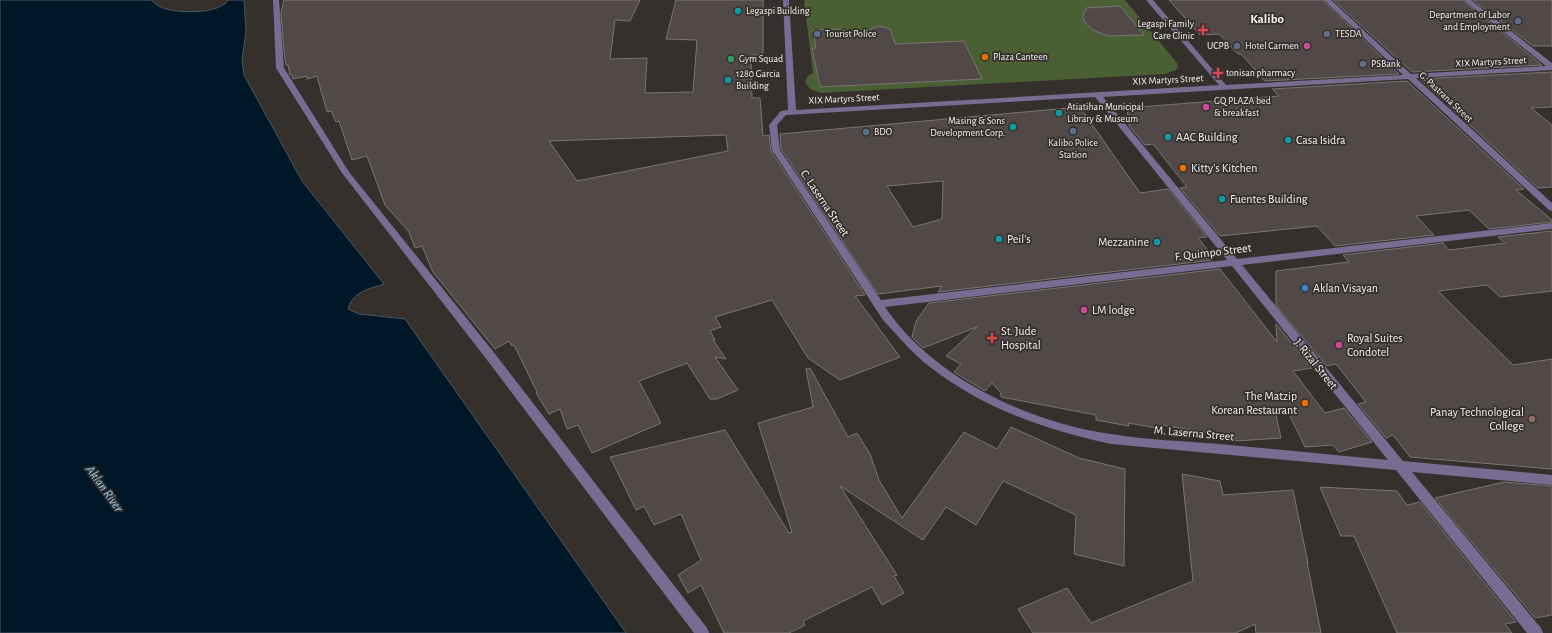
<svg xmlns="http://www.w3.org/2000/svg" width="1552" height="633" font-family="'Alegreya Sans',sans-serif">
<style>
.green{fill:#4b5f34}
.water{fill:#001727;stroke:#495863}
.building{fill:#504948;stroke:#7c7473;fill-rule:evenodd}
.lines{fill:none;stroke-linecap:round;stroke-linejoin:round}
.minor{fill:#796c93;fill-rule:evenodd}
.culture-dot{fill:#0f9aa8;stroke:#35302c;stroke-width:1.5}
.service-dot{fill:#5c6f8a;stroke:#35302c;stroke-width:1.5}
.health-dot{fill:#e0444e;stroke:#35302c;stroke-width:1.5}
.hotel-dot{fill:#d1479c;stroke:#35302c;stroke-width:1.5}
.food-dot{fill:#e8710a;stroke:#35302c;stroke-width:1.5}
.leisure-dot{fill:#2e9e5b;stroke:#35302c;stroke-width:1.5}
.shop-dot{fill:#3f7fe0;stroke:#35302c;stroke-width:1.5}
.education-dot{fill:#8d6e63;stroke:#35302c;stroke-width:1.5}
.labels{text-anchor:middle;dominant-baseline:central;stroke-width:3.5;stroke-linejoin:round;paint-order:stroke}
.far-poi-label{font-size:10px;fill:#f4f0ee;stroke:#35302c;text-anchor:start}
.far-street-label{font-size:10px;fill:#f4f0ee;stroke:#35302c}
.poi-label{font-size:12px;fill:#f4f0ee;stroke:#35302c;text-anchor:start}
.street-label{font-size:12px;fill:#f4f0ee;stroke:#35302c}
.far-district-label{font-size:13px;font-weight:bold;fill:#f4f0ee;stroke:#35302c}
.water-label{font-size:13px;font-style:italic;fill:#90cff7;stroke:#35302c}
</style>
<rect width="100%" height="100%" fill="#35302c"/>
<path class="green" d="M 804,0 L 1125,0 L 1177,63 L 1178,67 L 1176,70 L 1165,74 L 821,93 L 810,89 L 805,82 L 808,76 L 813,73 Z"/>
<path class="water" d="M 0,0 L 151,0 C 154,2 156,5 159,6 C 172,14 220,15 228,0 L 244,0 L 246,32 L 242,59 L 244,75 L 302,181 L 384,284 C 369,289 353,291 348,309 L 359,314 L 405,319 L 626,633 L 0,633 Z"/>
<g class="building">
<path d="M 284,0 L 640,0 L 630,21 L 615,20 L 610,59 L 647,58 L 645,93 L 693,92 L 697,40 L 666,39 L 676,0 L 763,0 L 763,55 L 751,55 L 752,98 L 760,98 L 763,136 L 769,135 L 771,151 L 865,295 L 855,296 L 900,357 L 840,380 L 808,358 L 772,300 L 715,317 L 721,327 L 710,331 L 715,340 L 713,340 L 726,359 L 715,357 L 738,390 L 717,399 L 710,399 L 687,363 L 639,381 L 661,423 L 592,453 L 578,425 L 567,429 L 560,409 L 549,414 L 536,393 L 537,392 L 514,345 L 512,346 L 509,341 L 495,349 L 433,272 L 422,246 L 415,248 L 409,232 L 385,205 L 367,156 L 352,160 L 339,121 L 336,122 L 331,111 L 327,112 L 317,76 L 307,79 L 307,76 L 293,79 L 292,75 L 290,75 L 288,65 L 286,65 L 284,52 L 281,13 ZM 726,135 L 728,151 L 577,181 L 549,141 Z"/>
<path d="M 1169,0 L 1323,0 L 1399,74 L 1265,81 L 1241,54 L 1238,54 L 1219,34 L 1200,35 Z"/>
<path d="M 1333,0 L 1463,0 L 1542,65 L 1412,72 Z"/>
<path d="M 1473,0 L 1552,0 L 1552,46 L 1533,46 Z"/>
<path d="M 1120,6 L 1144,35 L 1108,36 L 1093,30 L 1084,21 L 1083,16 L 1086,8 Z"/>
<path d="M 879,26 L 890,29 L 895,44 L 964,41 L 982,79 L 820,87 L 812,48 L 816,48 L 813,30 L 842,29 L 845,39 Z"/>
<path d="M 1552,72 L 1552,107 L 1531,108 L 1552,125 L 1552,187 L 1538,188 L 1420,79 Z"/>
<path d="M 1407,81 L 1524,189 L 1516,190 L 1552,220 L 1552,222 L 1489,229 L 1469,210 L 1416,216 L 1434,235 L 1335,246 L 1317,226 L 1220,236 L 1180,188 L 1187,187 L 1153,144 L 1145,145 L 1129,126 L 1127,108 L 1279,96 L 1272,89 Z"/>
<path d="M 1080,107 L 1140,193 L 1168,189 L 1207,237 L 1198,238 L 1209,252 L 1207,253 L 1213,260 L 938,292 L 942,286 L 878,294 L 781,149 L 780,134 ZM 943,181 L 942,219 L 913,227 L 887,186 Z"/>
<path d="M 1552,231 L 1552,291 L 1500,297 L 1487,285 L 1438,291 L 1513,365 L 1552,359 L 1552,469 L 1410,457 L 1393,435 L 1386,438 L 1358,404 L 1366,402 L 1336,364 L 1327,366 L 1276,305 L 1276,271 L 1349,262 L 1343,255 L 1443,243 L 1449,250 L 1505,243 L 1498,237 Z"/>
<path d="M 1220,269 L 1277,342 L 1276,324 L 1312,368 L 1293,371 L 1325,413 L 1344,408 L 1372,442 L 1339,452 L 1333,445 L 1305,447 L 1288,412 L 1276,415 L 1281,438 L 1236,441 L 1235,437 L 1162,425 L 1162,429 L 1128,423 L 1129,426 L 1096,420 L 1096,415 L 1001,397 L 1001,393 L 992,383 L 985,391 L 954,372 L 961,364 L 946,356 L 977,327 L 923,348 L 912,337 L 916,321 L 929,303 Z"/>
<path d="M 810,368 L 848,437 L 857,433 L 870,454 L 879,480 L 902,518 L 964,432 L 997,449 L 1011,427 L 1079,458 L 1125,469 L 1124,566 L 1074,554 L 1076,515 L 1003,481 L 976,525 L 946,507 L 923,540 L 840,486 L 897,575 L 894,576 L 904,593 L 882,605 L 872,587 L 803,621 L 805,625 L 789,633 L 724,633 L 701,585 L 688,593 L 678,575 L 701,560 L 681,514 L 654,525 L 644,506 L 636,510 L 610,457 L 725,430 L 789,533 L 792,532 L 758,423 L 813,407 L 806,369 Z"/>
<path d="M 1182,474 L 1220,481 L 1223,495 L 1293,490 L 1308,563 L 1307,562 L 1321,633 L 1256,633 L 1255,624 L 1236,633 L 1033,633 L 1018,609 L 1067,588 L 1091,623 L 1193,581 Z"/>
<path d="M 1504,482 L 1552,486 L 1552,615 L 1535,618 L 1435,498 Z"/>
<path d="M 1320,487 L 1397,491 L 1407,505 L 1420,502 L 1516,622 L 1505,624 L 1512,633 L 1397,633 L 1354,536 L 1341,536 Z"/>
</g>
<g class="lines">
<g class="minor">
<path d="M 273,0 L 279,0 L 284,68 L 349,172 L 492,350 L 707,628 L 709,633 L 694,633 L 484,356 L 342,173 L 276,68 Z"/>
<path d="M 783,0 L 789,0 L 796,110 L 1219,85 L 1146,0 L 1153,0 L 1226,85 L 1403,75 L 1324,0 L 1331,0 L 1411,74 L 1546,66 L 1464,0 L 1471,0 L 1552,63 L 1552,70 L 1416,78 L 1552,203 L 1552,211 L 1549,210 L 1408,79 L 1103,97 L 1237,259 L 1552,223 L 1552,229 L 1242,265 L 1403,461 L 1552,475 L 1552,485 L 1412,472 L 1541,628 L 1543,633 L 1527,633 L 1396,470 L 1111,444 C 1046,430 984,409 930,367 C 913,354 898,336 883,320 L 772,150 L 769,125 L 781,111 L 788,110 ZM 1095,97 L 1227,260 L 881,300 L 780,150 L 777,125 L 786,115 ZM 1232,266 L 1388,460 C 1332,455 1275,449 1219,444 C 1183,441 1147,440 1111,434 C 1028,422 933,378 885,307 Z"/>
</g>
</g>
<g class="culture-dot">
<circle cx="738" cy="11" r="4"/>
<circle cx="728" cy="80" r="4"/>
<circle cx="1059" cy="113" r="4"/>
<circle cx="1013" cy="127" r="4"/>
<circle cx="1168" cy="137" r="4"/>
<circle cx="1288" cy="140" r="4"/>
<circle cx="1222" cy="199" r="4"/>
<circle cx="999" cy="239" r="4"/>
<circle cx="1157" cy="242" r="4"/>
</g>
<g class="service-dot">
<circle cx="1518" cy="21" r="4"/>
<circle cx="817" cy="34" r="4"/>
<circle cx="1327" cy="34" r="4"/>
<circle cx="1237" cy="46" r="4"/>
<circle cx="1363" cy="64" r="4"/>
<circle cx="1073" cy="131" r="4"/>
<circle cx="866" cy="132" r="4"/>
</g>
<g class="health-dot">
<path d="M1201 24h4v4h4v4h-4v4h-4v-4h-4v-4h4z"/>
<path d="M1216 67h4v4h4v4h-4v4h-4v-4h-4v-4h4z"/>
<path d="M990 332h4v4h4v4h-4v4h-4v-4h-4v-4h4z"/>
</g>
<g class="hotel-dot">
<circle cx="1307" cy="46" r="4"/>
<circle cx="1206" cy="107" r="4"/>
<circle cx="1084" cy="310" r="4"/>
<circle cx="1339" cy="345" r="4"/>
</g>
<g class="food-dot">
<circle cx="985" cy="57" r="4"/>
<circle cx="1183" cy="168" r="4"/>
<circle cx="1305" cy="403" r="4"/>
</g>
<circle class="leisure-dot" cx="731" cy="59" r="4"/>
<circle class="shop-dot" cx="1305" cy="288" r="4"/>
<circle class="education-dot" cx="1532" cy="419" r="4"/>
<g class="labels">
<g class="far-poi-label">
<text x="746" y="11">Legaspi Building</text>
<text x="1510" y="15" text-anchor="end">Department of Labor<tspan x="1510" dy="12">and Employment</tspan></text>
<text x="1194" y="24" text-anchor="end">Legaspi Family<tspan x="1194" dy="12">Care Clinic</tspan></text>
<text x="825" y="34">Tourist Police</text>
<text x="1335" y="34">TESDA</text>
<text x="1229" y="46" text-anchor="end">UCPB</text>
<text x="1299" y="46" text-anchor="end">Hotel Carmen</text>
<text x="993" y="57">Plaza Canteen</text>
<text x="739" y="59">Gym Squad</text>
<text x="1371" y="64">PSBank</text>
<text x="1226" y="73">tonisan pharmacy</text>
<text x="736" y="74">1280 Garcia<tspan x="736" dy="12">Building</tspan></text>
<text x="1214" y="101">GQ PLAZA bed<tspan x="1214" dy="12">&amp; breakfast</tspan></text>
<text x="1067" y="107">Atiatihan Municipal<tspan x="1067" dy="12">Library &amp; Museum</tspan></text>
<text x="1005" y="121" text-anchor="end">Masing &amp; Sons<tspan x="1005" dy="12">Development Corp.</tspan></text>
<text x="874" y="132">BDO</text>
<text x="1073" y="143" text-anchor="middle">Kalibo Police<tspan x="1073" dy="12">Station</tspan></text>
</g>
<g class="far-street-label">
<text transform="translate(1491 62) rotate(-3)">XIX Martyrs Street</text>
<text transform="translate(1168 80) rotate(-3)">XIX Martyrs Street</text>
<text transform="translate(1446 97) rotate(43)">G. Pastrana Street</text>
<text transform="translate(844 99) rotate(-3)">XIX Martyrs Street</text>
</g>
<g class="poi-label">
<text x="1176" y="137">AAC Building</text>
<text x="1296" y="140">Casa Isidra</text>
<text x="1191" y="168">Kitty's Kitchen</text>
<text x="1230" y="199">Fuentes Building</text>
<text x="1007" y="239">Peil's</text>
<text x="1149" y="242" text-anchor="end">Mezzanine</text>
<text x="1313" y="288">Aklan Visayan</text>
<text x="1092" y="310">LM lodge</text>
<text x="1001" y="331">St. Jude<tspan x="1001" dy="14">Hospital</tspan></text>
<text x="1347" y="338">Royal Suites<tspan x="1347" dy="14">Condotel</tspan></text>
<text x="1297" y="396" text-anchor="end">The Matzip<tspan x="1297" dy="14">Korean Restaurant</tspan></text>
<text x="1524" y="412" text-anchor="end">Panay Technological<tspan x="1524" dy="14">College</tspan></text>
</g>
<g class="street-label">
<text transform="translate(825 203) rotate(56)">C. Laserna Street</text>
<text transform="translate(1213 252) rotate(-7)">F. Quimpo Street</text>
<text transform="translate(1316 364) rotate(51)">J. Rizal Street</text>
<text transform="translate(1194 433) rotate(5)">M. Laserna Street</text>
</g>
<g class="far-district-label">
<text x="1267" y="19">Kalibo</text>
</g>
<g class="water-label">
<text transform="translate(104 489) rotate(54)">Aklan River</text>
</g>
</g>
</svg>
